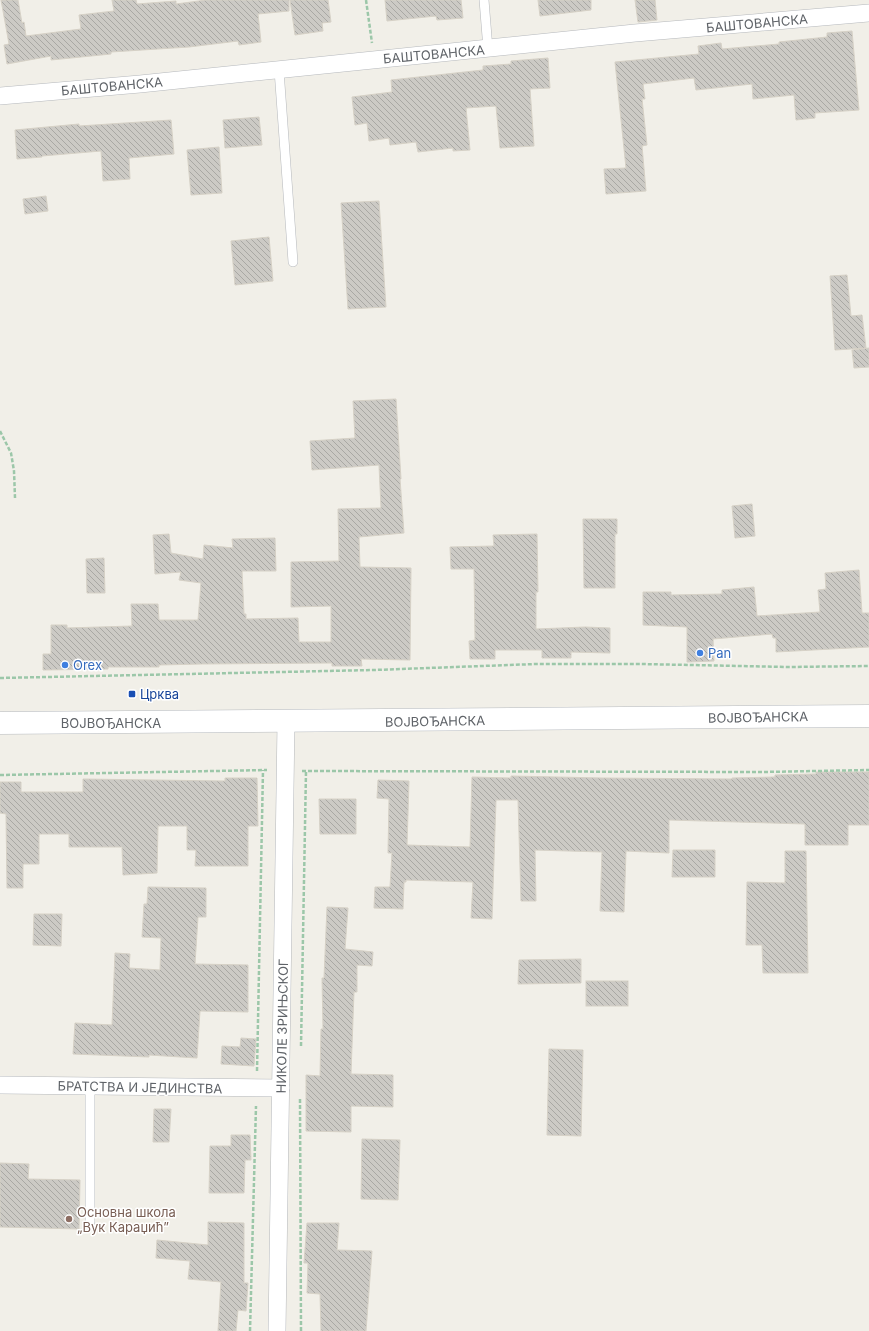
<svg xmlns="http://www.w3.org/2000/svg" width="869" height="1331" font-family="Inter,sans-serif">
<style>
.building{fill:url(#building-back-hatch);stroke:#d6d1c6}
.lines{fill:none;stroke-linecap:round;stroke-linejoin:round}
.service-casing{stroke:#b5b8bc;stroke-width:10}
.minor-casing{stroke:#b5b8bc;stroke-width:18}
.secondary-casing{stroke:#b6babf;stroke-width:23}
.path{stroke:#9cc7a9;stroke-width:2.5;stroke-dasharray:4 2;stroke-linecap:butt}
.service{stroke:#fff;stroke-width:9}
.minor{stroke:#fff;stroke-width:17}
.secondary{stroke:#fff;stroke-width:22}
.shop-dot{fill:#3f7fe0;stroke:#fff;stroke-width:1.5}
.transit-dot{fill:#1a4fb4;stroke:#fff;stroke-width:1.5}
.education-dot{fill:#8d6e63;stroke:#fff;stroke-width:1.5}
.labels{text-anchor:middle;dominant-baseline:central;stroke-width:3;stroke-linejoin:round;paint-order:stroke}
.street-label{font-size:13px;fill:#5f6368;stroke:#fff}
.shop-label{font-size:13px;fill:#366cbe;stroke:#fff;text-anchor:start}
.transit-label{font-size:13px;fill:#164399;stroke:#fff;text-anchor:start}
.education-label{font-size:13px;fill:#785e54;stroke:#fff;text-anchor:start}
</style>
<defs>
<pattern id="building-back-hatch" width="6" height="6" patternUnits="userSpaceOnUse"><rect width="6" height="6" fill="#cccac5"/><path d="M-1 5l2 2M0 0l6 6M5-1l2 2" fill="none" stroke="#a9a8a4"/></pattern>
</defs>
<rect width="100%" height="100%" fill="#f1efe8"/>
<g class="building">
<path d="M 1,0 L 18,0 L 22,23 L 24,22 L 26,36 L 81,29 L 79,15 L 114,11 L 112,0 L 136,0 L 137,4 L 176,1 L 176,4 L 206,0 L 289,0 L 289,11 L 258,14 L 261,42 L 239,45 L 238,41 L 189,47 L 111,52 L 111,54 L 51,60 L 51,56 L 7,64 L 4,45 L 9,44 Z"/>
<path d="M 290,0 L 328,0 L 331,22 L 322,23 L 323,31 L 295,35 Z"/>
<path d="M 385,0 L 461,0 L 463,18 L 437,20 L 436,16 L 387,21 Z"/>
<path d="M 538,0 L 591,0 L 591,10 L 540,16 Z"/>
<path d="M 635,0 L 655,0 L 657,20 L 638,22 Z"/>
<path d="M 852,31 L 859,110 L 815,113 L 815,118 L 796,120 L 794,95 L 753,99 L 752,84 L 696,90 L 694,78 L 643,84 L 645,99 L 642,99 L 647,145 L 642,146 L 646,191 L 606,194 L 604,169 L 626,168 L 615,62 L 699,54 L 698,46 L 721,43 L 722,49 L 779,44 L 779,42 L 827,37 L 827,33 Z"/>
<path d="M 548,58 L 550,88 L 530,89 L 534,146 L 500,148 L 496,106 L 466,108 L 470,150 L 453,151 L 453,148 L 418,152 L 416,142 L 390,145 L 389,138 L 369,141 L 367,123 L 355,125 L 352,97 L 392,92 L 391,80 L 483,70 L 483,66 L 511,64 L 511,61 Z"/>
<path d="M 259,117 L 262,145 L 225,148 L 223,120 Z"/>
<path d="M 171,120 L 174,154 L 129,158 L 130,179 L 103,181 L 101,151 L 42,156 L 42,157 L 17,159 L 15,130 L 79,124 L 79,126 Z"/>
<path d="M 219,147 L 222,193 L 191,195 L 187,150 Z"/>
<path d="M 46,196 L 48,211 L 25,214 L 23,199 Z"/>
<path d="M 379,201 L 386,307 L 348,309 L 341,203 Z"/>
<path d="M 269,237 L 273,281 L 235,285 L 231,241 Z"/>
<path d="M 847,275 L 851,316 L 862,315 L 866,348 L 835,350 L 830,276 Z"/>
<path d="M 869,348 L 869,367 L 854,368 L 852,350 Z"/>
<path d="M 396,399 L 401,479 L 400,479 L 404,533 L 359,537 L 360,567 L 411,568 L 410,660 L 361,659 L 362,666 L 332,666 L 332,663 L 201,664 L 159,665 L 159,667 L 108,667 L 108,669 L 43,670 L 43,654 L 51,654 L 51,625 L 67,625 L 67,628 L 132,626 L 131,604 L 158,604 L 159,620 L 198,620 L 201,583 L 179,580 L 181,572 L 155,574 L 153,535 L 169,534 L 171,553 L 203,559 L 204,545 L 233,548 L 232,539 L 275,538 L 276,571 L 242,571 L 244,614 L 246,614 L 246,619 L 298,618 L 299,642 L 331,642 L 331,606 L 291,607 L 291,562 L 339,561 L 338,509 L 381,508 L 379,465 L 312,470 L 310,441 L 355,438 L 353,401 Z"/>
<path d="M 752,504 L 755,536 L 735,538 L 732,506 Z"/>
<path d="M 583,519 L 617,519 L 617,534 L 615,534 L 615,588 L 584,588 Z"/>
<path d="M 537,534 L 538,592 L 536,592 L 536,629 L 585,627 L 610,628 L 610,653 L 571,652 L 571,658 L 542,658 L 542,650 L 495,650 L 495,659 L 470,659 L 469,641 L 475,640 L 474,569 L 451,569 L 450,547 L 494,546 L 493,535 Z"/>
<path d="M 104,558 L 105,593 L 87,593 L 86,559 Z"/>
<path d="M 859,570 L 862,613 L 869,613 L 869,647 L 776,652 L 776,638 L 773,638 L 772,634 L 713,639 L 714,661 L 687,662 L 687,627 L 643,625 L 643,592 L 671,592 L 671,595 L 722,594 L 722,590 L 754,587 L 757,616 L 820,612 L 818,590 L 826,589 L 825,573 Z"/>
<path d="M 816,772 L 869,772 L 869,825 L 848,825 L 848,845 L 805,845 L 805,824 L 669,820 L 669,853 L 626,851 L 624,912 L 600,911 L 602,852 L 535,850 L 536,901 L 521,901 L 518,800 L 496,800 L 492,919 L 471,918 L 473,882 L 406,880 L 406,882 L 404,882 L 403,909 L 374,908 L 375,887 L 390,887 L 392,853 L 388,853 L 389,799 L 377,798 L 378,780 L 409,781 L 407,845 L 470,847 L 472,777 L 511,778 L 511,776 L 602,778 L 732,779 L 732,778 L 775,777 L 775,775 L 816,774 Z"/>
<path d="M 225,778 L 257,778 L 258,826 L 248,826 L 248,866 L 195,866 L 196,850 L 187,850 L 187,826 L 158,826 L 157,873 L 123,875 L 122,847 L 69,847 L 69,834 L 39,834 L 39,864 L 23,864 L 23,888 L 7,888 L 6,814 L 0,813 L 0,782 L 21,782 L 21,792 L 83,792 L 83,779 L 225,781 Z"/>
<path d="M 319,799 L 356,799 L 356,834 L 320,834 Z"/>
<path d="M 673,850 L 715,850 L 715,877 L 672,877 Z"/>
<path d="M 785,851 L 806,851 L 808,973 L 763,973 L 762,945 L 746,945 L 747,882 L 785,883 Z"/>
<path d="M 148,887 L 206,888 L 206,917 L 198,917 L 195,964 L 248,965 L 248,1012 L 200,1011 L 197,1058 L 149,1055 L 149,1057 L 73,1054 L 75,1023 L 112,1025 L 115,953 L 130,954 L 129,968 L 160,970 L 161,938 L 142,937 L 144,904 L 147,904 Z"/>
<path d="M 327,907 L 348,908 L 345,949 L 373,952 L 372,966 L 357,965 L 357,992 L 354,992 L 351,1074 L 393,1075 L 393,1107 L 351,1106 L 351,1132 L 306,1131 L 306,1075 L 320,1076 L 321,1029 L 323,1029 L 322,978 L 324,978 Z"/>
<path d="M 34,914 L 62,914 L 61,946 L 33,945 Z"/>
<path d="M 581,959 L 581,983 L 518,984 L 519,960 Z"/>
<rect x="586" y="981" width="42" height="25"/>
<path d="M 241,1038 L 256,1039 L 254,1066 L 221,1064 L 222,1046 L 240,1047 Z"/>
<path d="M 549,1049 L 583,1050 L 581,1136 L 547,1135 Z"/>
<path d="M 154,1109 L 171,1109 L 169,1142 L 153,1142 Z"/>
<path d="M 231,1135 L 250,1135 L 251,1160 L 245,1160 L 244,1193 L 209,1193 L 210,1146 L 231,1146 Z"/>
<path d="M 362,1139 L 400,1140 L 398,1200 L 361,1199 Z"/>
<path d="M 0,1163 L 29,1164 L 28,1179 L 80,1180 L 79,1229 L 0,1227 Z"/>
<path d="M 208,1222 L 244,1223 L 244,1283 L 248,1283 L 246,1311 L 238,1310 L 236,1331 L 218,1331 L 221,1282 L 188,1279 L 190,1261 L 156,1258 L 157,1240 L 208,1245 Z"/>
<path d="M 307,1223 L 339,1223 L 337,1250 L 372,1251 L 366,1331 L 321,1331 L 320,1294 L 307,1293 L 308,1263 L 304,1263 Z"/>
</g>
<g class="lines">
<defs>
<g id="service">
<path d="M 484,0 L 488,49"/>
<path d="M 279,70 L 293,262"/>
<path d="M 90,1222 L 90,1086"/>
</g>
<g id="minor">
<path d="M 0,96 L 140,84 L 635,33 L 869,13"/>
<path d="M 0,1085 L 281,1088"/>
<path d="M 277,1331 L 286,722"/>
</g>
<path id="secondary" d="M 0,723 L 869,716"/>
</defs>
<use href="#service" class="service-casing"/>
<use href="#minor" class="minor-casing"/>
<use href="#secondary" class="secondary-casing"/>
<g class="path">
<path d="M 366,0 L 372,43"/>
<path d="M 0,431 L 11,453 L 14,471 L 15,498"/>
<path d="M 0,678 L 374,670 L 536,664 L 641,664 L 788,667 L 869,666"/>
<path d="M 302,771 L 762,772 L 869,770"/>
<path d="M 0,775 L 267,770"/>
<path d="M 301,1046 L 306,771"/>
<path d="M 257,1071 L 263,770"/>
<path d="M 300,1099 L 301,1331"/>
<path d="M 250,1331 L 256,1106"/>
</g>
<use href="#service" class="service"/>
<use href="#minor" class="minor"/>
<use href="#secondary" class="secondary"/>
</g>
<g class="shop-dot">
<circle cx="700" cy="653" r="4"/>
<circle cx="65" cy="665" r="4"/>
</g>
<rect class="transit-dot" x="128" y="690" width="8" height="8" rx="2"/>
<circle class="education-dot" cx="69" cy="1219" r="4"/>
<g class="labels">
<g class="street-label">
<text transform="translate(757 23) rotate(-5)">БАШТОВАНСКА</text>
<text transform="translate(434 54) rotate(-5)">БАШТОВАНСКА</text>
<text transform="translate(112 86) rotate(-5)">БАШТОВАНСКА</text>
<text transform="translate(758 717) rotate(-1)">ВОЈВОЂАНСКА</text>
<text transform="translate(435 721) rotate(-1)">ВОЈВОЂАНСКА</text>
<text x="111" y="723">ВОЈВОЂАНСКА</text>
<text transform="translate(282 1026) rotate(-89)">НИКОЛЕ ЗРИЊСКОГ</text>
<text transform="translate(140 1087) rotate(1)">БРАТСТВА И ЈЕДИНСТВА</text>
</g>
<g class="shop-label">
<text x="708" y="653">Pan</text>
<text x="73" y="665">Orex</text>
</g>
<g class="transit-label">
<text x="140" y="694">Црква</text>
</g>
<g class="education-label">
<text x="77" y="1212">Основна школа<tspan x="77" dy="15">„Вук Караџић”</tspan></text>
</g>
</g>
</svg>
